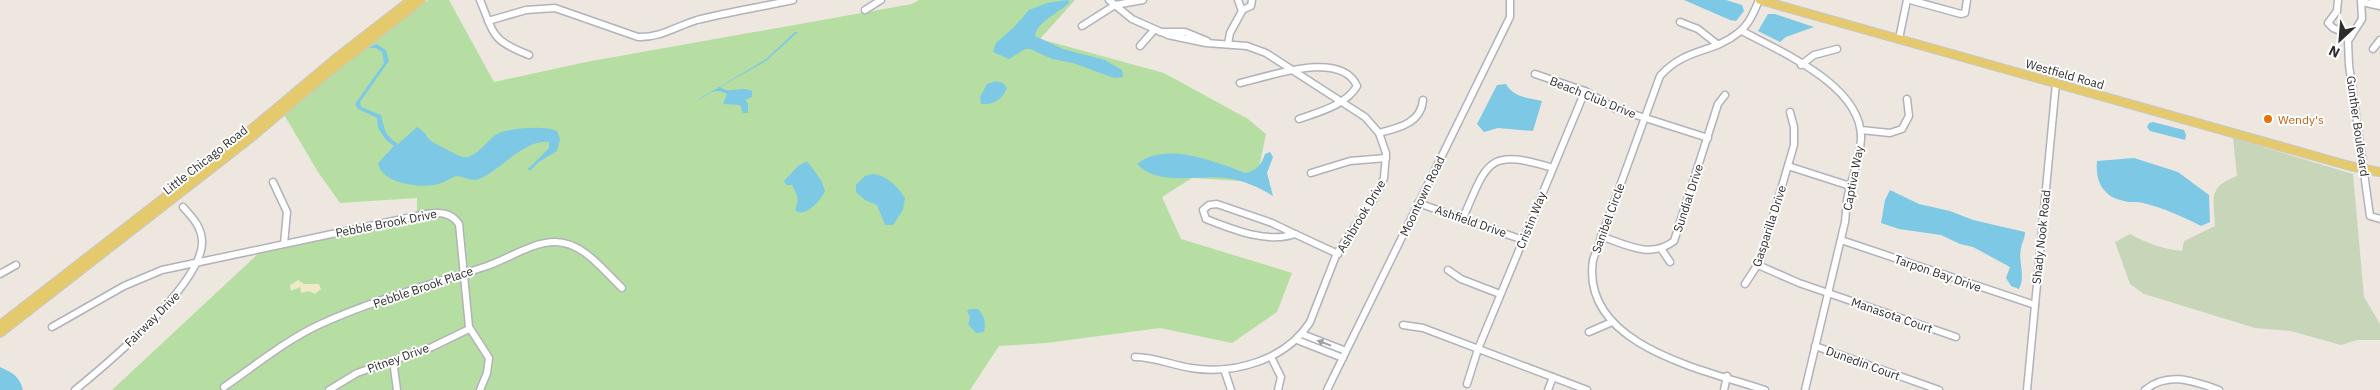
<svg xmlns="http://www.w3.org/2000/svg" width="2380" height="390" font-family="'IBM Plex Sans',sans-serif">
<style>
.green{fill:#b6dea2}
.sand{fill:#eee9c7}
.cemetery{fill:#c7d5b9}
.water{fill:#7dc9e5}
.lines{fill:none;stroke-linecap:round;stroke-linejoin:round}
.minor-casing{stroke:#b1b2bb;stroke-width:9}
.major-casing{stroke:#c8c8c8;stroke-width:10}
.minor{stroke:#fff;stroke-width:6}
.major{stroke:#e5ca6d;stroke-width:8}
.oneway{fill:#a0a0a0}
.food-dot{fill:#e8710a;stroke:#fff;stroke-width:2}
.labels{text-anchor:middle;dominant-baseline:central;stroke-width:4;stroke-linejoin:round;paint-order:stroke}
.street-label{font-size:12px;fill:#2d2d2d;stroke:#fff}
.food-label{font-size:12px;fill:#c56008;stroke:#fff;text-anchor:start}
</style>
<rect width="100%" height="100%" fill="#ede7e0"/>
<path class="green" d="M 428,0 L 449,0 L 494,82 L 586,62 L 912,4 L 919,0 L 1075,0 L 1040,39 L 1164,73 L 1248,119 L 1266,134 L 1256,182 L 1192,178 L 1162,197 L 1181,239 L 1292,273 L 1277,312 L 1232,343 L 1160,328 L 1046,343 L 999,346 L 970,390 L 112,390 L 261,251 L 417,218 L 417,198 L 340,203 L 318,172 L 283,113 Z"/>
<path class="sand" d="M 298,280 L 304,284 L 319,284 L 321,289 L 315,294 L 309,291 L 301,293 L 300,287 L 291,291 L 290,285 Z"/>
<path class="cemetery" d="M 2233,138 L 2353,174 L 2364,297 L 2380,324 L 2380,340 L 2357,340 L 2341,345 L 2291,331 L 2255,328 L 2144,294 L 2130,284 L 2115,242 L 2130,234 C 2147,243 2162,249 2182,251 L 2184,241 L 2215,226 C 2214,199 2207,187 2237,176 Z"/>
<g class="water">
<path d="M 1067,0 L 1070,2 C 1061,12 1037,21 1035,36 L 1063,49 L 1105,60 L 1122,70 L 1123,77 L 1114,78 L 1073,63 L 1052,59 L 1030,49 L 1025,49 L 1009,59 L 993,52 L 996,43 L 1014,27 L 1029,10 L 1047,3 Z"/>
<path d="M 1684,0 L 1726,0 L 1742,5 L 1744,11 L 1736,21 L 1730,20 Z"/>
<path d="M 1768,14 L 1775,14 L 1814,27 L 1786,37 L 1780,42 L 1758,31 Z"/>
<path d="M 795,32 L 798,32 L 766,61 L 720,87 C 730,95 740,85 752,91 L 752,97 L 745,100 L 748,103 L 748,113 L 743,113 L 740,105 L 723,104 L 727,94 C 713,86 709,96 697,100 L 765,60 Z"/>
<path d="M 376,44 L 386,50 L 389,61 L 360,102 L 361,107 L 381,115 C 385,130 384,134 398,144 L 417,127 C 422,130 425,133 429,139 C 431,142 459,156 463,157 C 476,159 487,140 497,134 C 509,128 545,125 557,131 L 560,139 L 557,151 L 539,162 L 531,170 L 527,170 L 549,148 L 549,142 C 524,139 500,171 479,179 C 470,182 464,176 456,176 C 449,179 442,184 434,185 C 418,188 381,183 378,163 L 394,146 L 386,140 L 378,128 L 377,118 L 358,109 L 355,104 L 384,63 L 382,52 L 376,48 L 369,48 Z"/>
<path d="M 996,81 L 1003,83 L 1007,88 C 1002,100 993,105 981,104 L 980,97 L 987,84 Z"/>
<path d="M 1506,84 C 1513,97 1528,98 1542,101 L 1533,131 L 1498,128 L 1484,132 L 1477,124 L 1497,85 Z"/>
<path d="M 2153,122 L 2184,130 L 2186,135 L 2185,140 L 2150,131 L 2147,127 L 2149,123 Z"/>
<path d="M 1270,152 L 1273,157 L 1267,173 L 1273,196 C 1259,187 1242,180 1226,178 C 1199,174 1158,187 1137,164 C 1161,145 1198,156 1224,165 C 1231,167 1238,171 1246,173 C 1256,171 1262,164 1265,154 Z"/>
<path d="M 2134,158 L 2178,172 L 2209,195 L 2210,222 L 2201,226 C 2182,216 2163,208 2143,203 C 2137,201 2130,203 2124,201 C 2103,197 2095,181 2097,161 Z"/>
<path d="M 807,161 L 821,180 L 825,191 C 821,201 804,219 795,210 C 800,198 797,195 792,185 L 786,185 L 784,181 L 798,166 Z"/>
<path d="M 872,174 C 887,175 897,186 905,198 L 903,210 L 893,225 L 885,225 L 877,205 L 865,200 L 856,192 L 856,185 L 865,176 Z"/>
<path d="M 1890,190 L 1919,204 L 1950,211 L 1973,220 L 2025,232 C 2025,239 2022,242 2021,248 C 2018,263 2026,275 2019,289 L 2011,286 L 2006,278 L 2010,267 L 1973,247 L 1960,244 L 1941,235 L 1899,229 L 1881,223 L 1885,200 Z"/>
<path d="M 970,309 L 978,309 C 985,316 986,324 984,332 L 976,333 L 968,324 L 970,318 L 967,311 Z"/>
<path d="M 0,367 C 12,372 20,377 23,390 L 0,390 Z"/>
</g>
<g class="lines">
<defs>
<g id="minor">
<path d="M 480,0 C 495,36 491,40 529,55"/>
<path d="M 1109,0 L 1132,19 L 1168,35 L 1206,43 L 1247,46 L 1266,53 L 1365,117 L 1379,133 L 1386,153 L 1384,178 L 1375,197 L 1337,253 L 1310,322 C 1286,360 1234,375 1191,368 C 1172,365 1154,357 1135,357"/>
<path d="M 1759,0 C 1754,12 1749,25 1738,33 C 1712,54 1686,47 1660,76 L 1593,260 C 1580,346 1705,370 1765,390"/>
<path d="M 1910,0 L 1961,14 L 1965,13 L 1967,0"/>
<path d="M 2338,0 L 2337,11 L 2328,23 L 2333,28 L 2350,35"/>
<path d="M 2361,0 L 2362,19 L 2348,41 L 2349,65 L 2370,216 L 2380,219"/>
<path d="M 2373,0 L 2380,2"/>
<path d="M 2362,2 L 2380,6"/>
<path d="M 865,10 L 881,0"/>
<path d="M 1242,10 L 1251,6 L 1252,0"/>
<path d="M 488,21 L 526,10 L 555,8 L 638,37 C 660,38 677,26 697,20 C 729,12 761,7 793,0"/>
<path d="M 1680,22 L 1698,29 L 1717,44"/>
<path d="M 1082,26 L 1115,5 L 1143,0"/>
<path d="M 1742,31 C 1781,52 1863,86 1861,139 C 1860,159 1852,177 1848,195 C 1846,204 1846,213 1845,222 L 1805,390"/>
<path d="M 1160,32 L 1185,32 L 1207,41"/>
<path d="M 1899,39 L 1907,0"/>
<path d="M 1228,44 L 1230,33 L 1242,11 L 1238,0"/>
<path d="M 1140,46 L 1154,30"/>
<path d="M 2373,49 L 2380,40"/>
<path d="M 1801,65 L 1814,55 L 1837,49"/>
<path d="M 1535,74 L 1585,91 L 1614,108 L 1708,138"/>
<path d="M 1240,83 C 1268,77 1341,49 1357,86 C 1346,105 1319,112 1299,119"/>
<path d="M 1861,130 L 1890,133 L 1902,129 L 1909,116 L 1907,99"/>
<path d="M 1379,133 C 1399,128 1421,123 1423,100"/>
<path d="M 1788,166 L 1850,186"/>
<path d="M 1311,173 L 1350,161 L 1386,158"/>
<path d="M 273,182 L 287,212 L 284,244"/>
<path d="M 1418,203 L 1523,240"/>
<path d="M 1217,204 L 1272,223 L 1295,234 C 1267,244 1232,229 1206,219 L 1203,210 L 1209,205 Z"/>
<path d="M 1463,218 C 1488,161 1487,148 1553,168"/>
<path d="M 1295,234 L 1338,254"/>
<path d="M 1601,236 C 1626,245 1651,259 1674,241 L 1718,104 L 1725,95"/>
<path d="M 1841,240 L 2035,305"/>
<path d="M 1662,250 L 1670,262"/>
<path d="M 1758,265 L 1799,283 L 1956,337"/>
<path d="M 1448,270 L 1461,279 L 1500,294"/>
<path d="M 0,274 L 16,265"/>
<path d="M 1745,284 L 1760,261 L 1794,145 L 1794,127 L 1790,112"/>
<path d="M 1403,325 L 1423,328 L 1587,390"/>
<path d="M 52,327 L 124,286 L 162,270 L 426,214 C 439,212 451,212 459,224 L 469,327 L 489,358 L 487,373 L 480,390"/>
<path d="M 1589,332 L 1612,322"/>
<path d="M 1302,334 L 1346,351"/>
<path d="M 1297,340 L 1343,358"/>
<path d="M 1815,346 L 1939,390"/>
<path d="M 1271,357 L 1281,377 L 1278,390"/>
<path d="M 393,360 L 397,390"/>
<path d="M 1224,369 L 1231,390"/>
<path d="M 1467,384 L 1478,349 L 1585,91"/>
<path d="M 224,387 C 256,365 287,339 323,323 C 374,300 430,285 484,267 C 507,260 531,242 555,242 C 583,242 603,270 622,288"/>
<path d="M 75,390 C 107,364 205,282 202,240 C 201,226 192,217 183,207"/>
<path d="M 329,390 L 357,373 L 432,347 L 469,329"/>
<path d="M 1327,390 L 1510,17 L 1510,0"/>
<path d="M 1548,390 L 1553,377"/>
<path d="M 1724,390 L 1727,376"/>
<path d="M 2027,390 L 2056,83"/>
<path d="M 2145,390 C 2168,371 2193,381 2219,390"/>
</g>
<g id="major">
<path d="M 1760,0 L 2350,166 L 2380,172"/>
<path d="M 0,325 L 236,142 L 335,59 L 411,0"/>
<path d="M 0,333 L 252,137 L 325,75 L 421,0"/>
</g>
</defs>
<use href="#minor" class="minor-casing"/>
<use href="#major" class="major-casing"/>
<use href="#minor" class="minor"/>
<use href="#major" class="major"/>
</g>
<defs><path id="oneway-solid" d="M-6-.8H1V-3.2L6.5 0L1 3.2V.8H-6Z" transform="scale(1.25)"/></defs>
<use class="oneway" href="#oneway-solid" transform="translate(1324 343) rotate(-159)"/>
<circle class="food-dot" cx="2268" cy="119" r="5"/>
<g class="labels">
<g class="street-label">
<text transform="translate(2065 74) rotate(16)">Westfield Road</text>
<text transform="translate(1593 97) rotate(22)">Beach Club Drive</text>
<text transform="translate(2358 126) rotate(82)">Gunther Boulevard</text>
<text transform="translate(205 160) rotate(-38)">Little Chicago Road</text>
<text transform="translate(1853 178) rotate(-79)">Captiva Way</text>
<text transform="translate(1422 196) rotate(-64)">Moontown Road</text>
<text transform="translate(1688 198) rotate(-72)">Sundial Drive</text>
<text transform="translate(1361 216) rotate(-59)">Ashbrook Drive</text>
<text transform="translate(1608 218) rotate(-70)">Sanibel Circle</text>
<text transform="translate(1531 220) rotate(-68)">Cristin Way</text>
<text transform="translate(1471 221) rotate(19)">Ashfield Drive</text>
<text transform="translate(386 223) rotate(-11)">Pebble Brook Drive</text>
<text transform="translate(1769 226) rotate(-72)">Gasparilla Drive</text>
<text transform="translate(2041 237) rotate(-84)">Shady Nook Road</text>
<text transform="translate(1938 273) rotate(19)">Tarpon Bay Drive</text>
<text transform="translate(423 287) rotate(-19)">Pebble Brook Place</text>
<text transform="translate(1892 315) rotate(19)">Manasota Court</text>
<text transform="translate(152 319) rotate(-45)">Fairway Drive</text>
<text transform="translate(398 358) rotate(-20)">Pitney Drive</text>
<text transform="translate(1863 363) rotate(20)">Dunedin Court</text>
</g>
<g class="food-label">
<text x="2278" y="119">Wendy's</text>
</g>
</g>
<g transform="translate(2340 40) rotate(206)" stroke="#ffffff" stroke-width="4" paint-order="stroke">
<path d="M0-4L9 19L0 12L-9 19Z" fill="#2d2d2d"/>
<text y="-8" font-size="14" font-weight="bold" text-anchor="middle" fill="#2d2d2d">N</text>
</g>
</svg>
